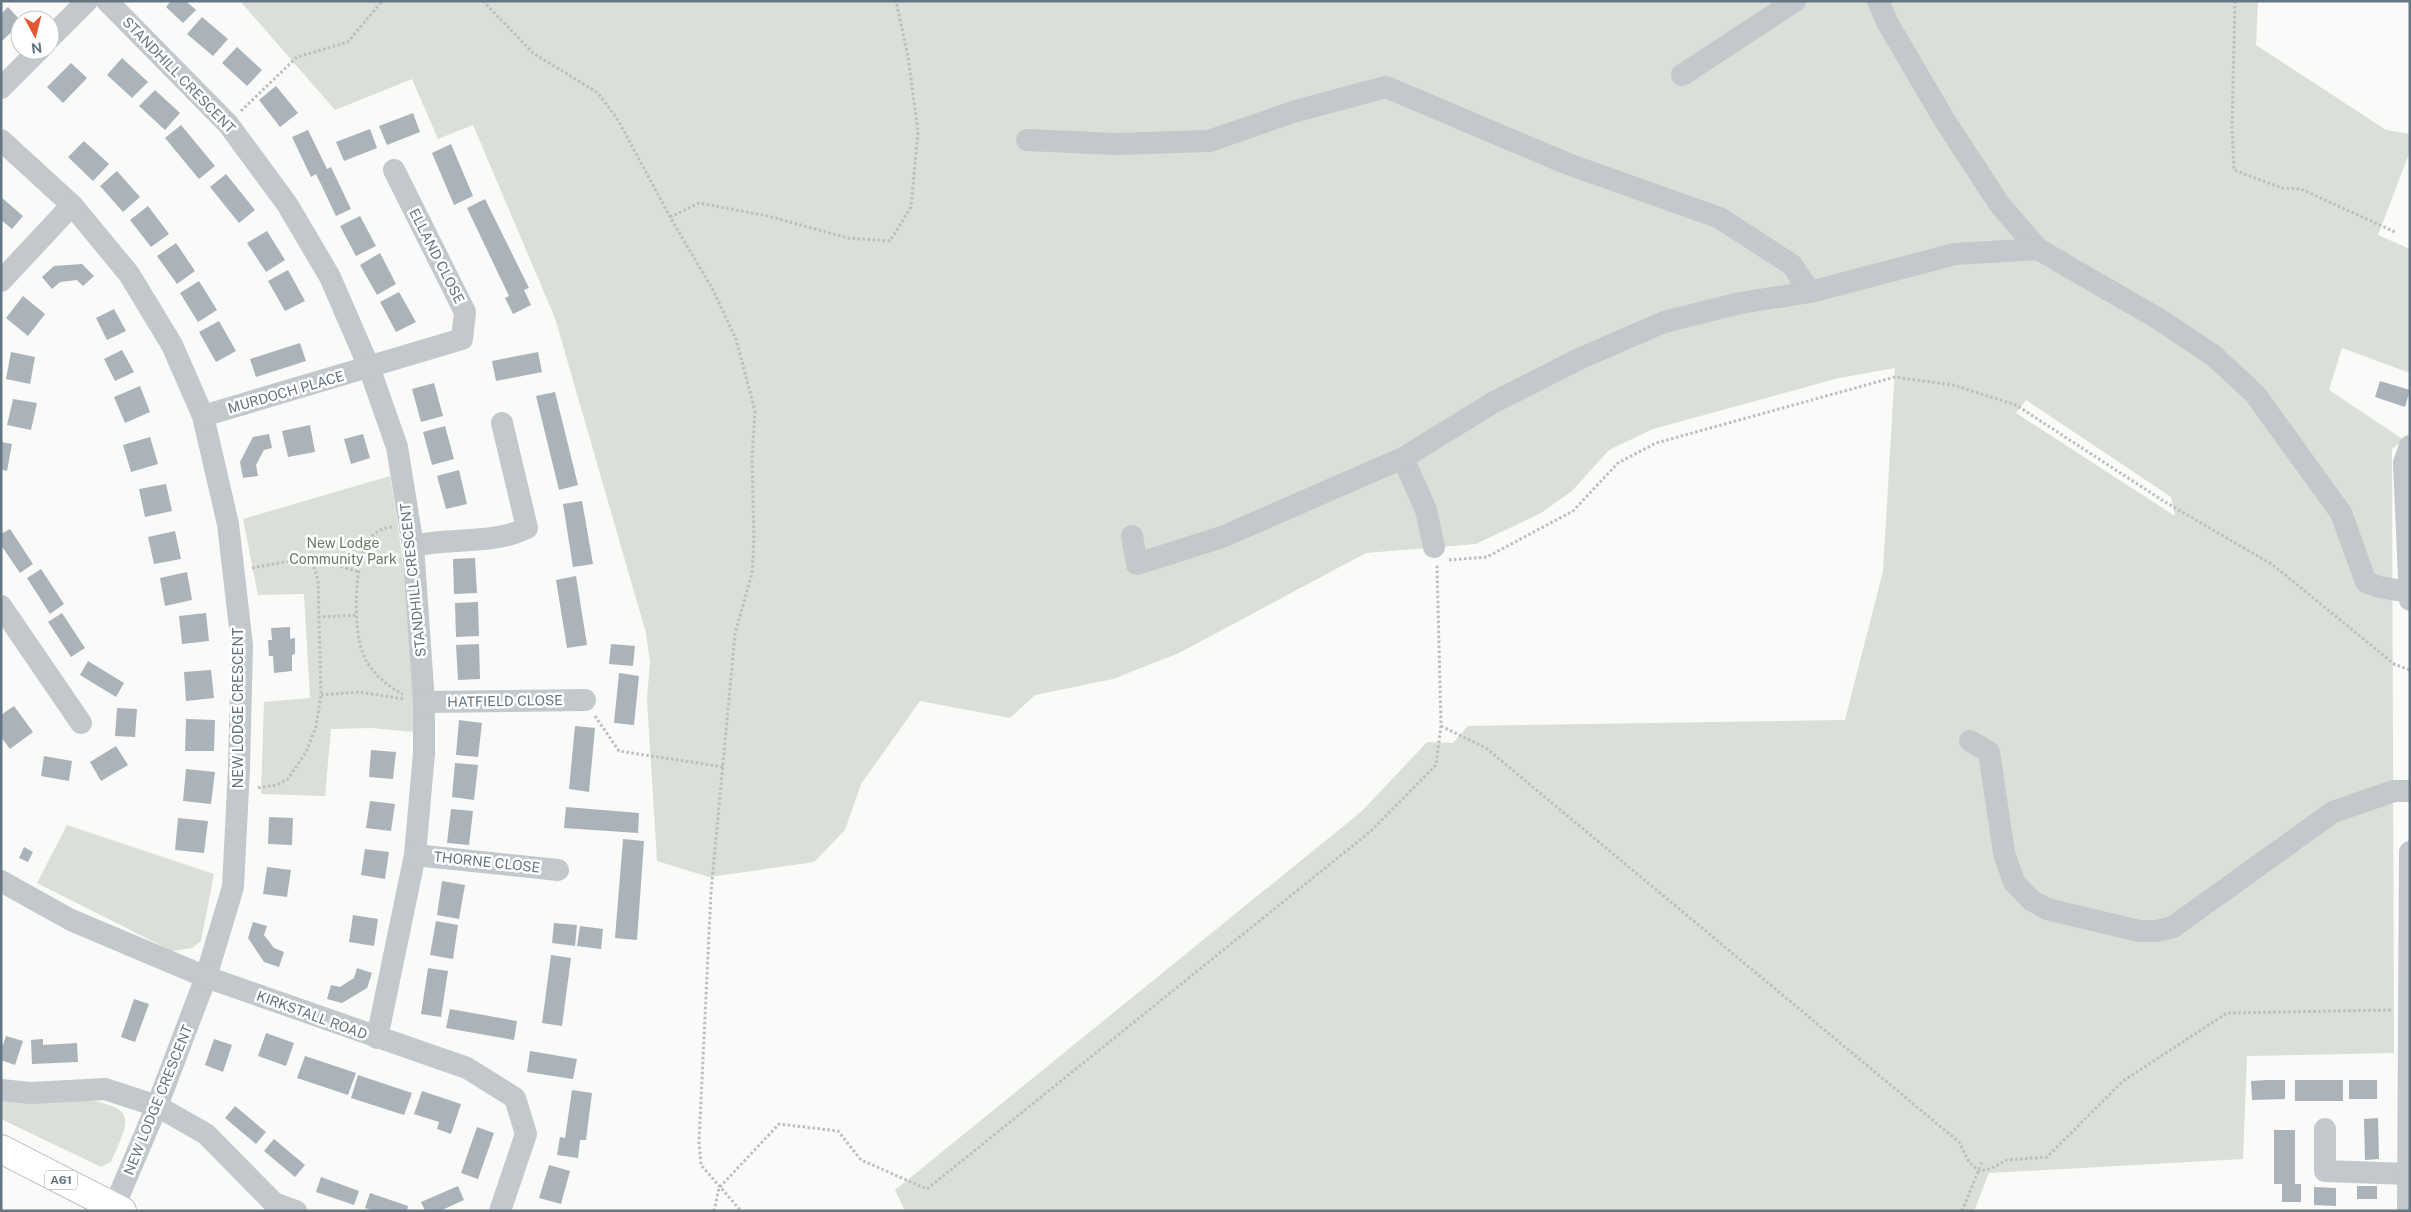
<svg xmlns="http://www.w3.org/2000/svg" width="2411" height="1212" font-family="'Public Sans',sans-serif">
<style>
.green{fill:#dadfd7;fill-rule:evenodd}
.building{fill:#aab3b9}
.lines{fill:none;stroke-linecap:round;stroke-linejoin:round}
.major-casing{stroke:#b5babe;stroke-width:30}
.path{stroke:#bbbfc2;stroke-width:3;stroke-dasharray:2.5 2.5;stroke-linecap:butt}
.minor{stroke:#c3c8cc;stroke-width:22}
.major{stroke:#fff;stroke-width:28}
.labels{text-anchor:middle;dominant-baseline:central;stroke-width:5;stroke-linejoin:round;paint-order:stroke}
.shield{fill:#fff;stroke:#939fa8;stroke-width:1}
.shield-label{font-size:12px;font-weight:bold;fill:#657683}
.street-label{font-size:14px;fill:#657683;stroke:#fff}
.park-label{font-size:14px;fill:#687a64;stroke:#fff}
</style>
<rect width="100%" height="100%" fill="#fafaf8"/>
<g class="green">
<path d="M 240,1 L 2258,1 L 2256,45 L 2386,130 L 2410,134 L 2410,151 L 2378,235 L 2410,249 L 2410,373 L 2342,348 L 2329,390 L 2404,440 L 2392,449 L 2394,1053 L 2247,1056 L 2243,1159 L 1989,1173 L 1974,1211 L 905,1211 L 895,1190 L 1362,811 L 1427,742 L 1453,743 L 1468,726 L 1845,720 L 1883,571 L 1895,368 L 1839,378 L 1653,429 L 1609,450 L 1572,491 L 1541,513 L 1476,544 L 1366,553 L 1179,653 L 1113,679 L 1035,695 L 1010,718 L 920,701 L 861,784 L 845,830 L 814,862 L 709,877 L 657,861 L 647,699 L 650,662 L 646,633 L 555,318 L 473,125 L 438,139 L 412,79 L 335,110 ZM 2026,400 L 2171,497 L 2175,516 L 2016,413 Z"/>
<path d="M 390,476 C 405,561 413,646 414,732 L 371,728 L 331,729 L 325,796 L 261,794 L 264,702 L 310,698 L 304,594 L 258,595 L 243,519 Z"/>
<path d="M 67,825 L 214,874 L 201,941 L 192,948 L 172,951 L 37,883 Z"/>
<path d="M 83,1099 C 137,1108 131,1118 111,1162 L 101,1167 L 1,1119 L 1,1101 L 44,1102 Z"/>
</g>
<g class="building">
<path d="M 171,1 L 186,1 L 196,10 L 183,23 L 166,7 Z"/>
<path d="M 8,7 L 20,20 L 20,24 L 1,42 L 1,14 Z"/>
<path d="M 202,17 L 228,39 L 213,56 L 187,34 Z"/>
<path d="M 237,47 L 262,70 L 247,86 L 222,63 Z"/>
<path d="M 122,58 L 148,82 L 132,98 L 107,75 Z"/>
<path d="M 71,63 L 87,78 L 63,103 L 47,87 Z"/>
<path d="M 276,86 L 298,113 L 280,127 L 259,100 Z"/>
<path d="M 155,90 L 180,113 L 165,130 L 139,106 Z"/>
<path d="M 413,113 L 420,132 L 387,145 L 379,126 Z"/>
<path d="M 181,125 L 215,166 L 199,179 L 165,138 Z"/>
<path d="M 370,129 L 377,148 L 344,161 L 336,142 Z"/>
<path d="M 308,130 L 327,169 L 331,167 L 351,209 L 336,216 L 316,174 L 311,177 L 292,137 Z"/>
<path d="M 84,141 L 109,164 L 93,181 L 68,157 Z"/>
<path d="M 451,144 L 473,196 L 454,205 L 432,153 Z"/>
<path d="M 117,171 L 140,197 L 123,212 L 100,186 Z"/>
<path d="M 226,174 L 255,210 L 239,223 L 210,187 Z"/>
<path d="M 1,197 L 23,216 L 12,229 L 1,220 Z"/>
<path d="M 485,199 L 529,288 L 524,290 L 531,305 L 513,314 L 505,298 L 509,296 L 467,208 Z"/>
<path d="M 148,206 L 169,234 L 151,247 L 130,220 Z"/>
<path d="M 360,216 L 376,246 L 356,256 L 340,226 Z"/>
<path d="M 267,231 L 285,260 L 266,272 L 247,243 Z"/>
<path d="M 176,243 L 195,271 L 177,284 L 157,256 Z"/>
<path d="M 380,253 L 396,284 L 377,295 L 360,265 Z"/>
<path d="M 82,264 L 94,276 L 83,286 L 77,280 L 60,282 L 52,289 L 42,277 L 54,266 Z"/>
<path d="M 288,270 L 305,301 L 285,311 L 268,281 Z"/>
<path d="M 199,281 L 217,310 L 198,322 L 180,293 Z"/>
<path d="M 399,292 L 416,322 L 396,332 L 380,302 Z"/>
<path d="M 23,296 L 45,314 L 28,336 L 6,318 Z"/>
<path d="M 114,309 L 126,331 L 107,340 L 96,318 Z"/>
<path d="M 219,321 L 236,351 L 216,362 L 199,332 Z"/>
<path d="M 300,343 L 306,361 L 256,377 L 250,359 Z"/>
<path d="M 122,350 L 134,372 L 115,381 L 104,359 Z"/>
<path d="M 11,352 L 35,357 L 30,384 L 6,379 Z"/>
<path d="M 538,352 L 542,372 L 496,381 L 492,361 Z"/>
<path d="M 2380,381 L 2410,390 L 2405,407 L 2375,397 Z"/>
<path d="M 434,383 L 443,416 L 421,422 L 412,389 Z"/>
<path d="M 140,386 L 150,412 L 125,423 L 114,397 Z"/>
<path d="M 555,392 L 578,485 L 559,490 L 536,396 Z"/>
<path d="M 13,399 L 37,403 L 31,430 L 7,425 Z"/>
<path d="M 310,425 L 315,452 L 288,457 L 282,431 Z"/>
<path d="M 445,426 L 454,459 L 432,465 L 423,432 Z"/>
<path d="M 269,434 L 272,448 L 264,450 L 256,465 L 258,476 L 243,478 L 240,462 L 253,437 Z"/>
<path d="M 363,434 L 370,458 L 351,464 L 344,439 Z"/>
<path d="M 150,437 L 158,464 L 131,472 L 123,445 Z"/>
<path d="M 1,442 L 12,444 L 7,471 L 1,469 Z"/>
<path d="M 459,470 L 467,504 L 446,509 L 437,476 Z"/>
<path d="M 166,484 L 172,511 L 145,517 L 139,489 Z"/>
<path d="M 582,501 L 593,564 L 573,567 L 563,504 Z"/>
<path d="M 10,529 L 33,564 L 20,573 L 1,545 L 1,534 Z"/>
<path d="M 175,531 L 181,559 L 154,564 L 148,537 Z"/>
<path d="M 475,558 L 477,593 L 454,594 L 453,559 Z"/>
<path d="M 41,569 L 64,604 L 50,614 L 27,578 Z"/>
<path d="M 187,572 L 192,600 L 165,606 L 160,578 Z"/>
<path d="M 576,576 L 587,645 L 567,648 L 556,580 Z"/>
<path d="M 478,602 L 479,636 L 456,637 L 455,603 Z"/>
<path d="M 62,613 L 85,648 L 71,657 L 48,622 Z"/>
<path d="M 206,613 L 209,641 L 182,644 L 179,616 Z"/>
<path d="M 290,627 L 290,639 L 295,638 L 295,654 L 292,655 L 292,671 L 274,673 L 273,656 L 269,656 L 268,640 L 272,640 L 271,628 Z"/>
<path d="M 479,644 L 480,679 L 458,680 L 456,645 Z"/>
<path d="M 611,644 L 635,646 L 633,666 L 609,664 Z"/>
<path d="M 88,661 L 124,683 L 116,697 L 80,675 Z"/>
<path d="M 211,670 L 214,698 L 186,701 L 184,672 Z"/>
<path d="M 619,673 L 639,676 L 634,725 L 614,723 Z"/>
<path d="M 14,706 L 33,732 L 10,749 L 1,737 L 1,715 Z"/>
<path d="M 117,708 L 137,709 L 135,737 L 115,736 Z"/>
<path d="M 186,719 L 215,720 L 214,751 L 185,751 Z"/>
<path d="M 459,720 L 482,723 L 478,757 L 456,755 Z"/>
<path d="M 575,726 L 595,728 L 589,792 L 569,789 Z"/>
<path d="M 116,746 L 128,765 L 101,781 L 90,762 Z"/>
<path d="M 371,750 L 396,752 L 393,779 L 369,777 Z"/>
<path d="M 44,756 L 72,761 L 69,781 L 41,776 Z"/>
<path d="M 455,763 L 478,765 L 474,800 L 452,797 Z"/>
<path d="M 186,769 L 215,772 L 211,804 L 183,801 Z"/>
<path d="M 370,801 L 395,804 L 391,831 L 366,828 Z"/>
<path d="M 566,807 L 639,813 L 638,833 L 564,828 Z"/>
<path d="M 451,809 L 473,811 L 469,845 L 447,843 Z"/>
<path d="M 269,817 L 293,818 L 292,845 L 268,844 Z"/>
<path d="M 178,818 L 208,821 L 204,853 L 175,850 Z"/>
<path d="M 623,839 L 644,841 L 637,940 L 615,938 Z"/>
<path d="M 24,847 L 33,852 L 28,862 L 19,858 Z"/>
<path d="M 365,849 L 389,852 L 385,879 L 361,875 Z"/>
<path d="M 267,867 L 291,870 L 287,897 L 263,894 Z"/>
<path d="M 442,881 L 465,885 L 459,919 L 437,915 Z"/>
<path d="M 353,915 L 378,919 L 374,946 L 349,942 Z"/>
<path d="M 436,921 L 458,925 L 453,959 L 430,955 Z"/>
<path d="M 253,922 L 267,926 L 264,935 L 274,948 L 284,952 L 279,967 L 264,962 L 248,938 Z"/>
<path d="M 554,923 L 577,925 L 575,946 L 552,943 Z"/>
<path d="M 580,926 L 603,929 L 601,949 L 577,946 Z"/>
<path d="M 551,955 L 571,958 L 562,1026 L 542,1023 Z"/>
<path d="M 357,968 L 372,973 L 367,988 L 342,1003 L 327,999 L 331,985 L 340,987 L 354,978 Z"/>
<path d="M 428,968 L 448,971 L 441,1017 L 421,1014 Z"/>
<path d="M 134,999 L 149,1004 L 135,1042 L 121,1037 Z"/>
<path d="M 450,1009 L 517,1021 L 514,1040 L 446,1028 Z"/>
<path d="M 266,1033 L 294,1043 L 286,1066 L 258,1056 Z"/>
<path d="M 6,1036 L 23,1041 L 15,1065 L 1,1060 L 1,1045 L 3,1045 Z"/>
<path d="M 43,1039 L 43,1045 L 77,1043 L 78,1062 L 32,1064 L 31,1040 Z"/>
<path d="M 214,1039 L 232,1045 L 223,1072 L 205,1065 Z"/>
<path d="M 530,1051 L 577,1059 L 573,1079 L 527,1072 Z"/>
<path d="M 305,1056 L 356,1073 L 348,1095 L 297,1078 Z"/>
<path d="M 358,1075 L 412,1093 L 404,1115 L 351,1098 Z"/>
<path d="M 2267,1080 L 2285,1080 L 2285,1099 L 2252,1100 L 2251,1081 Z"/>
<rect x="2295" y="1080" width="48" height="21"/>
<rect x="2349" y="1080" width="28" height="19"/>
<path d="M 572,1090 L 592,1093 L 586,1140 L 580,1140 L 578,1158 L 557,1155 L 560,1137 L 565,1138 Z"/>
<path d="M 422,1091 L 461,1104 L 451,1134 L 437,1129 L 439,1122 L 414,1114 Z"/>
<path d="M 235,1106 L 266,1132 L 256,1144 L 225,1118 Z"/>
<path d="M 2378,1118 L 2379,1159 L 2365,1160 L 2364,1119 Z"/>
<path d="M 477,1127 L 494,1133 L 478,1179 L 461,1173 Z"/>
<path d="M 2274,1130 L 2295,1130 L 2295,1184 L 2301,1184 L 2301,1202 L 2282,1202 L 2282,1184 L 2274,1184 Z"/>
<path d="M 274,1139 L 305,1165 L 295,1177 L 264,1151 Z"/>
<path d="M 549,1165 L 570,1171 L 561,1204 L 539,1198 Z"/>
<path d="M 321,1177 L 359,1191 L 354,1205 L 316,1192 Z"/>
<path d="M 458,1186 L 464,1200 L 440,1211 L 425,1211 L 421,1202 Z"/>
<rect x="2357" y="1186" width="20" height="13"/>
<path d="M 2314,1187 L 2336,1188 L 2336,1206 L 2314,1205 Z"/>
<path d="M 370,1193 L 408,1206 L 407,1211 L 374,1211 L 365,1208 Z"/>
</g>
<g class="lines">
<defs>
<path id="major" d="M 1,1149 L 122,1211"/>
</defs>
<use href="#major" class="major-casing"/>
<g class="path">
<path d="M 483,1 L 533,53 L 598,93 L 618,120 L 670,217 L 712,288 L 736,339 L 755,411 L 752,459 L 754,539 L 752,573 L 735,634 L 711,892 L 699,1142 L 701,1165 L 741,1211"/>
<path d="M 2235,1 L 2232,128 L 2234,170 L 2282,188 L 2301,189 L 2395,232"/>
<path d="M 241,111 L 297,57 L 348,42 L 382,1"/>
<path d="M 670,217 L 699,203 L 768,216 L 848,238 L 890,241 L 911,207 L 918,132 L 908,56 L 896,1"/>
<path d="M 392,527 C 384,528 376,531 371,537 C 353,558 353,629 363,654 C 370,671 386,686 403,694"/>
<path d="M 312,558 L 359,572"/>
<path d="M 1449,560 L 1487,557 L 1573,511 L 1618,463 L 1656,443 L 1895,377 L 1953,385 L 2016,405 L 2165,502 L 2273,565 L 2394,664 L 2410,670"/>
<path d="M 252,568 L 311,557 L 318,580 L 321,695 L 316,727 L 306,752 L 288,779 L 277,785 L 257,788"/>
<path d="M 318,617 L 358,615"/>
<path d="M 321,695 L 359,692 L 404,699"/>
<path d="M 595,716 L 619,751 L 724,767"/>
<path d="M 1441,726 L 1486,748 L 1959,1142 L 1969,1162 L 1979,1171 L 1990,1169 L 2007,1160 L 2047,1157 L 2123,1081 L 2227,1013 L 2391,1010"/>
<path d="M 714,1211 L 719,1188 L 779,1124 L 838,1131 L 861,1160 L 927,1189 L 1371,831 L 1436,765 L 1441,726 L 1437,565"/>
<path d="M 1962,1211 L 1982,1162"/>
</g>
<g class="minor">
<path d="M 107,1 L 228,124 L 287,204 L 330,277 L 369,367 L 397,447 L 413,546 L 424,702 L 424,753 L 415,855 L 377,1038"/>
<path d="M 1878,1 L 1887,22 L 1945,121 L 2000,205 L 2038,249"/>
<path d="M 50,38 L 87,1"/>
<path d="M 1682,75 L 1795,1"/>
<path d="M 1,88 L 39,50"/>
<path d="M 1,140 L 72,205 L 129,274 L 172,345 L 203,416 L 228,524 L 242,645 L 239,768 L 233,887 L 206,977 L 157,1106 L 114,1207"/>
<path d="M 1027,140 L 1115,144 L 1209,141 L 1296,111 L 1386,87 L 1568,164 L 1720,218 L 1792,265 L 1810,292"/>
<path d="M 1,281 L 72,205"/>
<path d="M 203,416 L 462,339 L 465,312 L 394,170"/>
<path d="M 2410,446 L 2404,463 L 2410,600"/>
<path d="M 1403,458 L 1426,510 L 1434,547"/>
<path d="M 1132,536 L 1137,564 L 1222,537 L 1403,458 L 1494,402 L 1579,359 L 1664,322 L 1740,303 L 1810,292 L 1955,254 L 2038,249 L 2162,321 L 2214,356 L 2255,394 L 2341,513 L 2366,582 L 2379,587 L 2409,592"/>
<path d="M 413,546 C 450,537 493,545 527,528 L 502,423"/>
<path d="M 1,606 L 81,723"/>
<path d="M 424,702 L 585,700"/>
<path d="M 1970,741 L 1989,752 L 2004,853 L 2014,882 L 2031,900 L 2047,909 L 2139,931 L 2156,931 L 2173,927 L 2333,812 L 2394,791 L 2410,791"/>
<path d="M 415,855 L 558,870"/>
<path d="M 1,881 L 71,920 L 206,977 L 467,1068 L 515,1098 L 526,1134 L 500,1211"/>
<path d="M 1,1090 L 31,1093 L 105,1089 L 157,1106 L 206,1134 L 274,1203 L 296,1211"/>
<path d="M 2325,1129 L 2325,1171 L 2409,1174"/>
<path d="M 2408,1211 L 2410,852"/>
</g>
<use href="#major" class="major"/>
</g>
<g class="labels">
<rect class="shield" x="45" y="1170.5" width="32" height="19" rx="4"/>
<g class="shield-label">
<text x="61" y="1180">A61</text>
</g>
<g class="street-label">
<text transform="translate(179 75) rotate(46)">STANDHILL CRESCENT</text>
<text transform="translate(437 256) rotate(63)">ELLAND CLOSE</text>
<text transform="translate(286 392) rotate(-16)">MURDOCH PLACE</text>
<text transform="translate(413 580) rotate(-96)">STANDHILL CRESCENT</text>
<text transform="translate(505 701) rotate(-1)">HATFIELD CLOSE</text>
<text transform="translate(238 708) rotate(-90)">NEW LODGE CRESCENT</text>
<text transform="translate(487 862) rotate(6)">THORNE CLOSE</text>
<text transform="translate(312 1015) rotate(20)">KIRKSTALL ROAD</text>
<text transform="translate(158 1100) rotate(-68)">NEW LODGE CRESCENT</text>
</g>
<g class="park-label">
<text x="343" y="543">New Lodge<tspan x="343" dy="16">Community Park</tspan></text>
</g>
</g>
<rect width="2411" height="1212" fill="none" stroke="#657683" stroke-width="5"/>
<g transform="translate(35 35) rotate(173)"><circle r="24" fill="#ffffff" stroke="#c1c8cd"/>
<path d="M0-4L9 19L0 12L-9 19Z" fill="#e4572e"/>
<text y="-8" font-size="14" font-weight="bold" text-anchor="middle" fill="#657683">N</text>
</g>
</svg>
